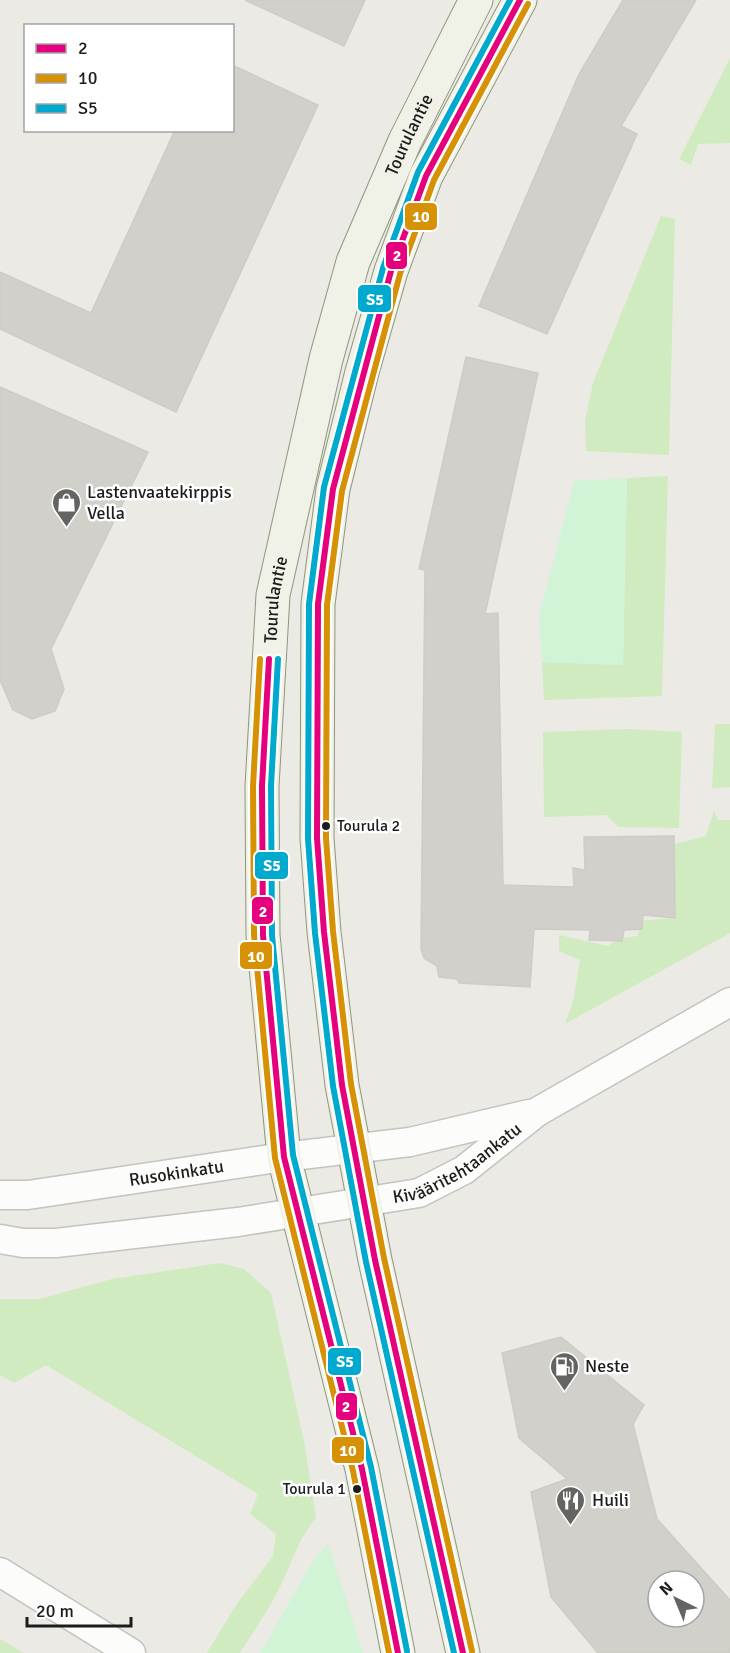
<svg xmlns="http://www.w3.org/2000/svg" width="730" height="1653" font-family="Signika,sans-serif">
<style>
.grass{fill:#d1ebc1}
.park{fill:#d1f3d6}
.building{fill:#d1d0cb;stroke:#ceccc5;stroke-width:1.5;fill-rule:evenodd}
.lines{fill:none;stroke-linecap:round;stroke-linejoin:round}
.street-casing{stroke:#c3c3c0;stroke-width:31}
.secondary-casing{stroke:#8f957c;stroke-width:35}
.street{stroke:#fcfcfb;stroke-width:28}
.secondary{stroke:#f0f2e8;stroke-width:33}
.bus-1-casing{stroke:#fff;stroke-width:10}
.bus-2-casing{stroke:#fff;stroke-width:10}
.bus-3-casing{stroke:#fff;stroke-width:10}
.bus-1{stroke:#e5007d;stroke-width:6}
.bus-2{stroke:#d69104;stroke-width:6}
.bus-3{stroke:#00a9ce;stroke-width:6}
.bus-dot{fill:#1c1c1c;stroke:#fff;stroke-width:2}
.labels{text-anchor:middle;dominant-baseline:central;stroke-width:5;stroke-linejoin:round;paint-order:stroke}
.bus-label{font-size:16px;fill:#1c1c1c;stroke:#fff;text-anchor:start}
.street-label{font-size:18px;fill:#1c1c1c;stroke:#fff}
.poi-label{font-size:18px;fill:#1c1c1c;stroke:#fff;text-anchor:start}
.line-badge{stroke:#fff;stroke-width:2}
.badge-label{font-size:16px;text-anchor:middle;font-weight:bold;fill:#fff}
</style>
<rect width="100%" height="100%" fill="#ebeae4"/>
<g class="grass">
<path d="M 730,58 L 730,143 L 698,144 L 691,165 L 679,159 Z"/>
<path d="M 661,216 L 675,219 L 669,455 L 586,451 L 585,421 L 593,383 Z"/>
<path d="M 668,476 L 662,696 L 544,700 L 542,662 L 623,665 L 627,478 Z"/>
<path d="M 715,724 L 730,724 L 730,787 L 712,788 Z"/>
<path d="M 628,729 L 682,732 L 679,828 L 618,827 L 607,815 L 544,817 L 543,732 Z"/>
<path d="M 714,811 L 718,820 L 730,820 L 730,933 L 565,1024 L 573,1002 L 580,960 L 559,951 L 559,935 L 608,946 L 620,938 L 638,936 L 640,921 L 673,918 L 671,845 L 706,836 Z"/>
<path d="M 220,1263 L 244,1269 L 271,1293 L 304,1441 L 316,1518 C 297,1541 292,1563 279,1589 C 268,1611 253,1632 240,1653 L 207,1653 L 236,1605 L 273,1556 L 276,1534 L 250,1514 L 258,1494 L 46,1365 L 14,1383 L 0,1375 L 0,1299 L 39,1299 L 112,1279 Z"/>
<path d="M 0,1638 L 0,1639 L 24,1653 L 0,1653 Z"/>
</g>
<g class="park">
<path d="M 627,478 L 623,665 L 542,662 L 539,617 L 574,481 Z"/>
<path d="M 328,1543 L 363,1653 L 260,1653 L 314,1560 Z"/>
</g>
<g class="building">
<path d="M 245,0 L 365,0 L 344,46 Z"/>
<path d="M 623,0 L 696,0 L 621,126 L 637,134 L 547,334 L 479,306 L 579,74 Z"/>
<path d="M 232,65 L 318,105 L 176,412 L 0,329 L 0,272 L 91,313 L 175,130 L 232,130 Z"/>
<path d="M 466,357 L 538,373 L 485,614 L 498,613 L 503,885 L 574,887 L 573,868 L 585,870 L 584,837 L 674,836 L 675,918 L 643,915 L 642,929 L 624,930 L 622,941 L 589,940 L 590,930 L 534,929 L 530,987 L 459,983 L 457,979 L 439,977 L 437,966 L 424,958 L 421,949 L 425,570 L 419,569 Z"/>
<path d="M 0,387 L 148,452 L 51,649 L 64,689 L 55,711 L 32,719 L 13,710 L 0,680 Z"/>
<path d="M 561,1337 L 644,1405 L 633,1424 L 657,1519 L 730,1600 L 730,1653 L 598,1653 L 551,1597 L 531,1492 L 567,1479 L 519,1438 L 502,1353 ZM 658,1581 L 694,1581 L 694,1617 L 658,1617 Z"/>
</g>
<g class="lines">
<defs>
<g id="street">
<path id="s1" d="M 0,1195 L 28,1195 L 284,1157 L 410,1142 L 529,1114"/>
<path id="s2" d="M 0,1239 L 23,1243 L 56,1243 L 238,1222 L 419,1193 L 464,1170 L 537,1112 L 730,1002"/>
<path d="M 0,1572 L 131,1653"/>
</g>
<g id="secondary">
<path id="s3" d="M 398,1653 L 362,1469 L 284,1157 L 263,935 L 262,786 L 273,595 L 326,359 L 353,262 L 405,141 L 476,0"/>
<path d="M 463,1653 L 375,1260 L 342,1085 L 324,932 L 317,838 L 318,604 L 333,489 L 362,372 L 391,271 L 426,176 L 520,0"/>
</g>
</defs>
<use href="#street" class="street-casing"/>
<use href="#secondary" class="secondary-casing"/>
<use href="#street" class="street"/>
<use href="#secondary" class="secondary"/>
<defs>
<g id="bus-1">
<path d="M 269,659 L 262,786 L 263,935 L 284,1157 L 362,1469 L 398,1653"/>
<path d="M 463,1653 L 375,1260 L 342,1085 L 324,932 L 317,838 L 318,604 L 333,489 L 391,271 L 426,176 L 520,0"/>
</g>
<g id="bus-2">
<path d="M 260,659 L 253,786 L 254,935 L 275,1158 L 353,1471 L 389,1653"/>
<path d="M 472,1651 L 384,1258 L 351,1084 L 333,931 L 326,838 L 327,605 L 342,491 L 400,274 L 434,180 L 528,4"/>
</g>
<g id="bus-3">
<path d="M 278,659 L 271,786 L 272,935 L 293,1155 L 371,1467 L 407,1651"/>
<path d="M 454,1653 L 366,1262 L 333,1086 L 315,933 L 308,839 L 309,604 L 324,487 L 383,268 L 418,172 L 510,0"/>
</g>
</defs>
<use href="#bus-1" class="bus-1-casing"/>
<use href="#bus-2" class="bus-2-casing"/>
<use href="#bus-3" class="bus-3-casing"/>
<use href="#bus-1" class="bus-1"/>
<use href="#bus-2" class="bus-2"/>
<use href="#bus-3" class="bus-3"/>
</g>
<defs>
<symbol id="shop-pin" viewBox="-11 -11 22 30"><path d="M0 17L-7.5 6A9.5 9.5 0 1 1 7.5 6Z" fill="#646462" stroke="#fff"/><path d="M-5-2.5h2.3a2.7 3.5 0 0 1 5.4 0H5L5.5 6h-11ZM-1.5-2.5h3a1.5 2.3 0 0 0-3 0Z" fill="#fff"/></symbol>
<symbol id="fuel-pin" viewBox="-11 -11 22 30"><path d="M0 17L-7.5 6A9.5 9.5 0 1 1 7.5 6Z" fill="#646462" stroke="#fff"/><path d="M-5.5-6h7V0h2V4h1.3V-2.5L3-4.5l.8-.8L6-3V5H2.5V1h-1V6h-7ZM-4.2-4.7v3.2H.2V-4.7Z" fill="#fff"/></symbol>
<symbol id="restaurant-pin" viewBox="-11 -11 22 30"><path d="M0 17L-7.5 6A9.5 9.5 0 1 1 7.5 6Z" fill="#646462" stroke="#fff"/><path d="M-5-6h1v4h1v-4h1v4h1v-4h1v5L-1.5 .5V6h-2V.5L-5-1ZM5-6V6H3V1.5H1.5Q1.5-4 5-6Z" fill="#fff"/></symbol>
</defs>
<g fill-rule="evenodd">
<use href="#shop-pin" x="50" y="486" width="33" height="45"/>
<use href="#fuel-pin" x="548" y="1350" width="33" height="45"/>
<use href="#restaurant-pin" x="554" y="1484" width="33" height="45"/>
</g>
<g class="bus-dot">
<circle cx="326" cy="826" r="5"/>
<circle cx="357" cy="1489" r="5"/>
</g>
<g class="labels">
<g class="bus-label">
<text x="337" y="826">Tourula 2</text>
<text x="346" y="1489" text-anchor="end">Tourula 1</text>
</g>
<g class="street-label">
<text stroke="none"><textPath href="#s3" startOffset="1554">Tourulantie</textPath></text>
<text stroke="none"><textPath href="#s3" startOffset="1068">Tourulantie</textPath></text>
<text stroke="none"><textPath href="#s2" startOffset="470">Kivääritehtaankatu</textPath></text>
<text stroke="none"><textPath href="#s1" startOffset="178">Rusokinkatu</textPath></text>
</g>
<g class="poi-label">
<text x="87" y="492">Lastenvaatekirppis<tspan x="87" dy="21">Vella</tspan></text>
<text x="585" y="1366">Neste</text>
<text x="592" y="1500">Huili</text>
</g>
</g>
<g class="line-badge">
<rect x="404" y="202" width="34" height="29" rx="6" fill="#d69104"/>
<rect x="385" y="241" width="23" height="29" rx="6" fill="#e5007d"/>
<rect x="357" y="284" width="35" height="29" rx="6" fill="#00a9ce"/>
<rect x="254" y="851" width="35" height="29" rx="6" fill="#00a9ce"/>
<rect x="251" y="896" width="23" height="29" rx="6" fill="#e5007d"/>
<rect x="239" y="941" width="34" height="29" rx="6" fill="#d69104"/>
<rect x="327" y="1347" width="35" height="29" rx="6" fill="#00a9ce"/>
<rect x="335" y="1392" width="23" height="29" rx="6" fill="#e5007d"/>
<rect x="331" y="1436" width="34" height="28" rx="6" fill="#d69104"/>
</g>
<g class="badge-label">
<text x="421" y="222">10</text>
<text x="397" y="261">2</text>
<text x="375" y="305">S5</text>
<text x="272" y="871">S5</text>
<text x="263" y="917">2</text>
<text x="256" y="962">10</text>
<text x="345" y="1367">S5</text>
<text x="346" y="1412">2</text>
<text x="348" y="1456">10</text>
</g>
<rect x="24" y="24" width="210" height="108" fill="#ffffff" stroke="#a4a4a4" stroke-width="1.5"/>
<rect x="36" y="44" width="30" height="9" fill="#e5007d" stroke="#a4a4a4" stroke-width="1.5"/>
<text x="78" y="54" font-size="18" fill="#1c1c1c">2</text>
<rect x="36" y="74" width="30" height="9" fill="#d69104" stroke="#a4a4a4" stroke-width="1.5"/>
<text x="78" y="84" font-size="18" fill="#1c1c1c">10</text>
<rect x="36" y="104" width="30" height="9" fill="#00a9ce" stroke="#a4a4a4" stroke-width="1.5"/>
<text x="78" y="114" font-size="18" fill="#1c1c1c">S5</text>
<g transform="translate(676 1599) rotate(317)"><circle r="28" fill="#ffffff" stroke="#a4a4a4" stroke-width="1.5"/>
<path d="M0-4.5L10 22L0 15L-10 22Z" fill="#646462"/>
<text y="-9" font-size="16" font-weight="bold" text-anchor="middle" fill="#1c1c1c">N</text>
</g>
<path d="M27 1617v9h104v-9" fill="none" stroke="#1c1c1c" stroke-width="3"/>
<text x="36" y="1617" font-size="18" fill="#1c1c1c" stroke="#ffffff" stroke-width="4.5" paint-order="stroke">20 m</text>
</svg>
